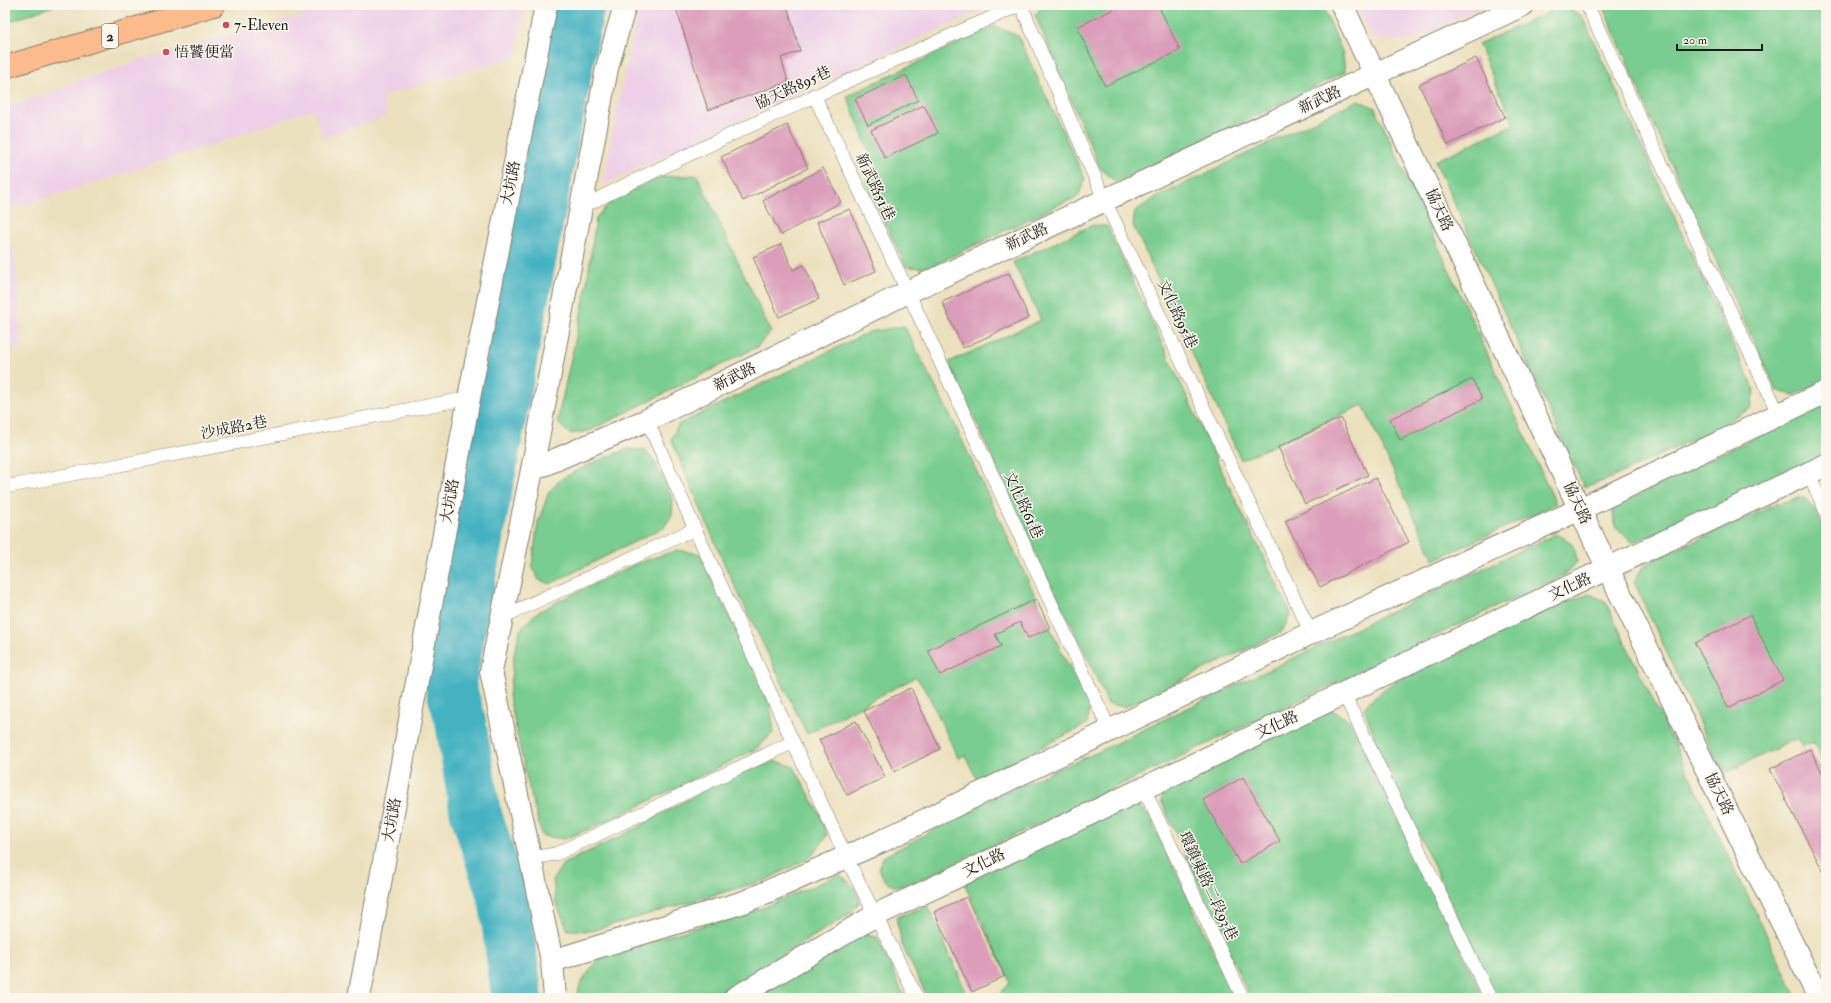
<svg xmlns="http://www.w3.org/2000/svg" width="1831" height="1003" font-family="'IM FELL Double Pica','Noto Serif TC',serif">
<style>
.built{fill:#eed0e8}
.green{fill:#7acd90;stroke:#4b7456}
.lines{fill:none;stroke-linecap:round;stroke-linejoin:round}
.river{stroke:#45b2c1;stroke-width:51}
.building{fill:#db9eba}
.lane-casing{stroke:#847e6d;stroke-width:14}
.street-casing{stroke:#847e6d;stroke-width:24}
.primary-casing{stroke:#847e6d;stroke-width:24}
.lane{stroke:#fff;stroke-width:13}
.street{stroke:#fff;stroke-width:22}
.primary{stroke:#fbbb8c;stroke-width:22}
.poi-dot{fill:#d1495b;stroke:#fbf7ec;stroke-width:1.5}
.labels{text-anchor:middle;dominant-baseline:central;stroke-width:3;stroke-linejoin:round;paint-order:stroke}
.shield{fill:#fbf7ec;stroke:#5f5e5a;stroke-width:1}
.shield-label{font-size:14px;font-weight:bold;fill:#1c1c1c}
.poi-label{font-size:15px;fill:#1c1c1c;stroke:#fbf7ec;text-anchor:start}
.street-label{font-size:15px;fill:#1c1c1c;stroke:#fbf7ec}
</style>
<rect width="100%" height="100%" fill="#fbf7ec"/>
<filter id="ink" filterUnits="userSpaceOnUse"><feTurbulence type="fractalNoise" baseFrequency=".025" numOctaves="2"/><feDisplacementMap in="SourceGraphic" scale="8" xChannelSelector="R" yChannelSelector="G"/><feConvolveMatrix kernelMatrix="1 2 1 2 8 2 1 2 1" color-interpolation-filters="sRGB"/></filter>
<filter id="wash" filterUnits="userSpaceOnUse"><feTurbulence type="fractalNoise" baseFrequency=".012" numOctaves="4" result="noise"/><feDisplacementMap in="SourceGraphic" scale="16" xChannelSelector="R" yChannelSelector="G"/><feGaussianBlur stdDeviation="0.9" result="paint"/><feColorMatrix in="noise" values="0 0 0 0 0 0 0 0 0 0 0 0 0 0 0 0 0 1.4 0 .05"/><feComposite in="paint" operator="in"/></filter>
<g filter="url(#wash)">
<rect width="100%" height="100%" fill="#ece1be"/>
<g class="built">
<path d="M 341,5 L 526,5 L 515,57 L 382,96 L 387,116 L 323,138 L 313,109 L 215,144 L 5,211 L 5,108 L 144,58 Z"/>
<path d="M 640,5 L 993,5 L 747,116 L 603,185 L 621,90 Z"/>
<path d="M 1356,5 L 1485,5 L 1409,41 L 1373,39 Z"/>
<path d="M 5,226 L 16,262 L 21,345 L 5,352 Z"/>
</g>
<g class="green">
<path d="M 5,5 L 56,5 L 5,23 Z"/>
<path d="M 1044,5 L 1323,5 L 1343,54 L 1345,72 L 1158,164 L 1116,182 L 1100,168 L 1035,15 Z"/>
<path d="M 1602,5 L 1826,5 L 1826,379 L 1794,395 L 1777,391 L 1677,177 Z"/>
<path d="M 1564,6 L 1582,16 L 1754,390 L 1751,408 L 1717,428 L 1607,480 L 1584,487 L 1435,161 L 1514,124 L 1478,44 Z"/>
<path d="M 994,26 L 1018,36 L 1085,179 L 1078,197 L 1060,204 L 928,268 L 906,267 L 865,181 L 876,169 L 847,96 Z"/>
<path d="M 1358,100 L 1375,108 L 1556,504 L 1434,560 L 1363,405 L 1241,460 L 1133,225 L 1135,211 L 1155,198 Z"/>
<path d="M 697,175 L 771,332 L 757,347 L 589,431 L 570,434 L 557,422 L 585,296 L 596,218 L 613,199 L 660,177 Z"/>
<path d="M 1093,225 L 1107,226 L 1226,480 L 1291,613 L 1282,632 L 1125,707 L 1108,704 L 1087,656 L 1040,563 L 949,362 L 1041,320 L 1013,262 Z"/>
<path d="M 904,326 L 953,421 L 1063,655 L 1090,705 L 1087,724 L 977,780 L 965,755 L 958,758 L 928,694 L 916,677 L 807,734 L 726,568 L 671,439 L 679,424 L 869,332 Z"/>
<path d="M 1826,404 L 1826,454 L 1655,534 L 1632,542 L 1616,528 L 1612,508 L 1703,462 Z"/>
<path d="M 628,449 L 644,450 L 653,459 L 673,500 L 672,516 L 664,527 L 550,584 L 539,580 L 532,566 L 538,522 L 549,492 L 561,479 L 594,462 Z"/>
<path d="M 1804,497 L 1816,511 L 1826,532 L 1826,767 L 1825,767 L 1813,742 L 1802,747 L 1798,738 L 1723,774 L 1634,582 L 1642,568 L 1659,557 L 1779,503 Z"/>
<path d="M 1556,534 C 1572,541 1575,545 1577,562 L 1566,574 L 907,886 C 889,888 885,883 879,868 L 883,857 L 1002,793 L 1098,752 L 1175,714 Z"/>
<path d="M 677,550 L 700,554 L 770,705 L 774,732 L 756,749 L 612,819 L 565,839 L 542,836 L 526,776 L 509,696 L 514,654 L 520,630 L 536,613 L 563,599 L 635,564 Z"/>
<path d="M 1590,594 L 1605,601 L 1797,998 L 1495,998 L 1378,746 L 1364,708 C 1390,676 1430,667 1466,650 C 1506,630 1547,606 1590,594 Z"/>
<path d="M 1332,710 L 1350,721 L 1484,998 L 1250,998 L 1161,800 L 1170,785 Z"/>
<path d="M 776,761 L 794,767 L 820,814 L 827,836 L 811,857 L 766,880 L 591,931 L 568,930 L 556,903 L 553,880 L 563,864 L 629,832 L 730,776 Z"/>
<path d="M 1125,804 L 1138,806 L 1149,816 L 1236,998 L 989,998 L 999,995 L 1010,982 L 964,883 Z"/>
<path d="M 840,874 L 854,887 L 860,901 L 850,914 L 712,998 L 577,998 L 580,985 L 600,955 L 681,932 L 762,908 Z"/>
<path d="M 928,906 L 969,998 L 928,998 L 902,945 L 896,917 Z"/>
<path d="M 864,935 L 877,937 L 905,998 L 755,998 Z"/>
</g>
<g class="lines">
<path class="river" d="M 517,998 L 504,900 L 475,811 L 460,719 L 450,684 L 579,5"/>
</g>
<g id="blocks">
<g class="building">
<path d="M 675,5 L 787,5 L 800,51 L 781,58 L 788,82 L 708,110 Z"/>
<path d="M 1122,5 L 1158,5 L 1180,50 L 1105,86 L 1077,27 Z"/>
<path d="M 1476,58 L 1505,117 L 1448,145 L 1419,85 Z"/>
<path d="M 906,75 L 918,100 L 868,125 L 855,99 Z"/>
<path d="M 924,105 L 938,133 L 885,158 L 871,130 Z"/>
<path d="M 787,125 L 808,168 L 743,201 L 721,157 Z"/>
<path d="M 823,168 L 841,202 L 781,235 L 763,201 Z"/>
<path d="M 850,209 L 876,271 L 844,285 L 817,222 Z"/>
<path d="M 782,244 L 793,270 L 804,265 L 819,299 L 779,317 L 753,257 Z"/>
<path d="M 1009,273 L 1029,318 L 963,348 L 942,302 Z"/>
<path d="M 1472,379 L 1482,399 L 1400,440 L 1390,419 Z"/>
<path d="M 1341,418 L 1368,475 L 1305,504 L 1278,447 Z"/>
<path d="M 1376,478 L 1409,542 L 1320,587 L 1285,521 Z"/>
<path d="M 1036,599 L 1050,628 L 1028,638 L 1020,622 L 995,634 L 1001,646 L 940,675 L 928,650 Z"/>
<path d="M 1750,615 L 1783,680 L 1728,708 L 1695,643 Z"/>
<path d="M 911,688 L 940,749 L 894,772 L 864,711 Z"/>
<path d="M 856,721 L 885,777 L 847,795 L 819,740 Z"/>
<path d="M 1810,749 L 1826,780 L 1826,877 L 1770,769 Z"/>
<path d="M 1243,777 L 1280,841 L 1240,864 L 1203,800 Z"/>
<path d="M 966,897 L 1005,976 L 972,992 L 934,912 Z"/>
</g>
</g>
</g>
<g filter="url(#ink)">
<use href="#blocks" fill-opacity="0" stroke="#847e6d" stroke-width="1"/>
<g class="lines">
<defs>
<g id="lane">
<path d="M 1021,5 L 1105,201 L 1311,633"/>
<path d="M 1587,5 L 1779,415"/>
<path d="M 814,95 L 908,292 L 1110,731"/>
<path d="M 582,207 C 726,134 872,70 1020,5"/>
<path d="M 647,420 L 695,529 L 846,857 L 917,998"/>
<path d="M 1808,473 L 1826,511"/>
<path d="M 5,487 L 469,398"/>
<path d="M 502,617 L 695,529"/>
<path d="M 1344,694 L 1490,998"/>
<path d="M 1143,787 L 1243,998"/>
<path d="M 530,858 L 556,854 L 793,742"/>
</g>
<g id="street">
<path d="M 1342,5 L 1608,569 L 1819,998"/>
<path d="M 532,470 L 647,420 L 908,292 L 1523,5"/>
<path d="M 552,961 L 744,902 L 880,842 L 1311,633 L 1580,509 L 1826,392"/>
<path d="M 359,998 L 469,398 L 546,5"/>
<path d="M 555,998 L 552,961 L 491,671 L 532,470 L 607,68 L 625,5"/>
<path d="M 735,998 L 876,915 L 1826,465"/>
</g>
<path id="primary" d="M 5,67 L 214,5"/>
</defs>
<use href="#lane" class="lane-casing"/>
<use href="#street" class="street-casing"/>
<use href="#primary" class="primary-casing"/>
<use href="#lane" class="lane"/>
<use href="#street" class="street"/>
<use href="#primary" class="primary"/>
</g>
</g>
<g class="poi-dot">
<circle cx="226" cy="25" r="4"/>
<circle cx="166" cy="52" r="4"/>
</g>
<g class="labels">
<rect class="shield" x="102" y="24" width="16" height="24" rx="3"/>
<g class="shield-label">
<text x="110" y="36">2</text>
</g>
<g class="poi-label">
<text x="234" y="25">7-Eleven</text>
<text x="174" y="52">悟饕便當</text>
</g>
<g class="street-label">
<text transform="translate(793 88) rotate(-25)">協天路895巷</text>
<text transform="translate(1320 100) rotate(-25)">新武路</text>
<text transform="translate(511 183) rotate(-79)">大坑路</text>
<text transform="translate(875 187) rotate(65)">新武路51巷</text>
<text transform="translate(1439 210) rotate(65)">協天路</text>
<text transform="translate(1027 237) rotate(-25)">新武路</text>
<text transform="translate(1177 314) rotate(65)">文化路95巷</text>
<text transform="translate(735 377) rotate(-26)">新武路</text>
<text transform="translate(234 428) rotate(-11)">沙成路2巷</text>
<text transform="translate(450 501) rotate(-80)">大坑路</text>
<text transform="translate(1577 503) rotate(65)">協天路</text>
<text transform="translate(1023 505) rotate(65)">文化路61巷</text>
<text transform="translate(1570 587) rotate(-25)">文化路</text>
<text transform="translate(1277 725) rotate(-25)">文化路</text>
<text transform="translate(1719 794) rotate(64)">協天路</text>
<text transform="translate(392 820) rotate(-80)">大坑路</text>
<text transform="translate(984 863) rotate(-26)">文化路</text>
<text transform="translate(1208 886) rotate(65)">環鎮東路二段93巷</text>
</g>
</g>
<rect width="1831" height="1003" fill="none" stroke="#fbf7ec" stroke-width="20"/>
<path d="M1677 44v6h85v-6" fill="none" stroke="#1c1c1c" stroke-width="2"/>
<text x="1683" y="44" font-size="12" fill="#1c1c1c" stroke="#fbf7ec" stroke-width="3" paint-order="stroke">20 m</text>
</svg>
